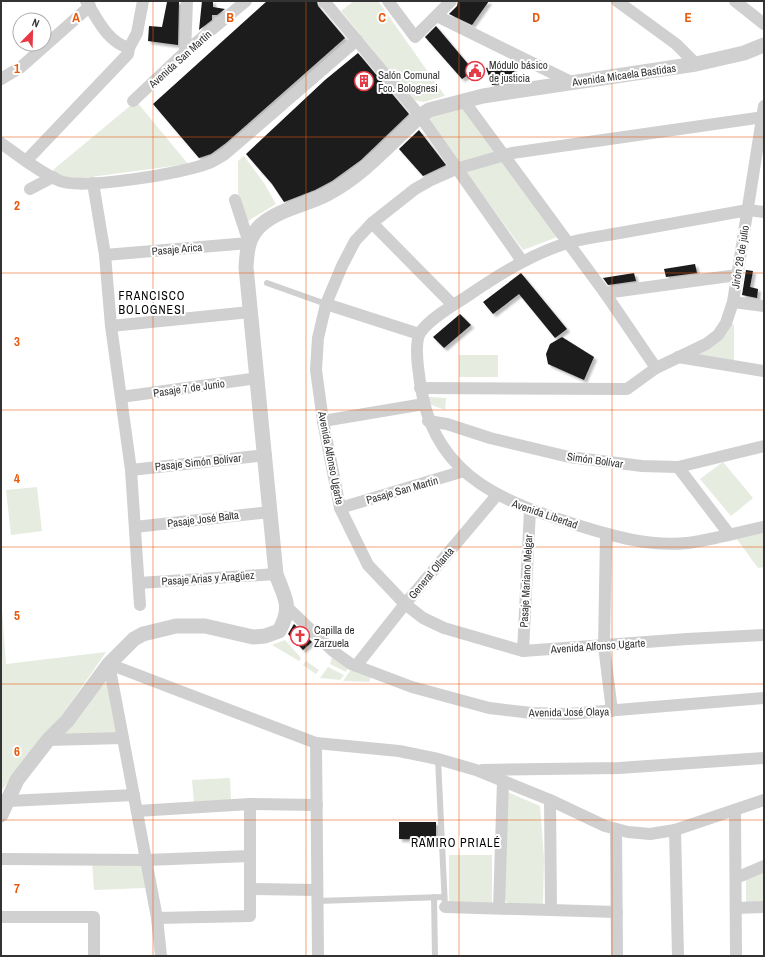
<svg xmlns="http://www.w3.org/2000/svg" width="765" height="957" font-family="'Archivo Narrow',sans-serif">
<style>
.green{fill:#e6ecdf}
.building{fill:#1a1a1a;filter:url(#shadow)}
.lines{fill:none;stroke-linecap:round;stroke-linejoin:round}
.service{stroke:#d0d0d0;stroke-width:6}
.minor{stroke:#d0d0d0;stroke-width:12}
.tertiary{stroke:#d0d0d0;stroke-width:15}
.grid{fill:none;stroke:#e8590c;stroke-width:1;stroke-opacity:0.55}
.labels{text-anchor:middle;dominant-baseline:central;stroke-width:4;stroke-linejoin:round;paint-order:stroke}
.street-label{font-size:11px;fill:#333;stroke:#fff}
.poi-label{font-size:11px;fill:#333;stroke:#fff;text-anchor:start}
.neighbourhood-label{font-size:12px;letter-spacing:1px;fill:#000;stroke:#fff}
.grid-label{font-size:13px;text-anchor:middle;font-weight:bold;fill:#e8590c;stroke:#fff;stroke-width:4;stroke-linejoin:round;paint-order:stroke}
</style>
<defs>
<filter id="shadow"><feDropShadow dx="3" dy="3" stdDeviation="1" flood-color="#0004"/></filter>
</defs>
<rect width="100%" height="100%" fill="#fff"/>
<g class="green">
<path d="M 354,1 L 378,1 L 445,96 L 423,102 L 414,100 L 341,11 Z"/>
<path d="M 136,101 L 188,164 L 83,178 C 72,179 59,181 53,170 Z"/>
<path d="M 465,108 L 498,153 L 457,164 L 426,118 Z"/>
<path d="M 244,156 L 264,183 L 276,204 L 251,219 L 243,226 L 238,211 L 238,161 Z"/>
<path d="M 503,160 L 560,236 L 523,250 L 465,171 Z"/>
<path d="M 734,324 L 734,370 L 680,363 L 730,325 Z"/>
<rect x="459" y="355" width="39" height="22"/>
<path d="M 429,397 L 446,398 L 445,410 L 429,404 Z"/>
<path d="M 723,462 L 753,498 L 731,516 L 700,479 Z"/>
<path d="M 37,487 L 42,531 L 11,535 L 6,490 Z"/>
<path d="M 764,533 L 764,567 L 758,568 L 736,538 Z"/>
<path d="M 1,597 L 6,664 L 106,652 L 63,714 L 1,791 Z"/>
<path d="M 285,640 L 301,658 L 299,661 L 272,645 Z"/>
<path d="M 332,657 L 348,667 L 346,672 L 330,664 Z"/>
<path d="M 306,661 L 319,670 L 316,674 L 303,665 Z"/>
<path d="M 109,664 L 123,738 L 48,740 Z"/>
<path d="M 328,667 L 344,675 L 340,680 L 320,678 Z"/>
<path d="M 352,668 L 371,677 L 369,682 L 343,681 Z"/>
<path d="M 230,778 L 231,800 L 194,803 L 192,780 Z"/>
<path d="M 505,791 L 540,806 L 544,858 L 543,905 L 508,904 L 505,899 Z"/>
<rect x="449" y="855" width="43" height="50"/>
<path d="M 146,860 L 145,888 L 94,890 L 92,862 Z"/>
<path d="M 764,870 L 764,905 L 746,905 L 746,876 Z"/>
</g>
<g class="building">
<path d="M 172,1 L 179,1 L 178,45 L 148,41 L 149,26 L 162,27 L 167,2 Z"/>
<path d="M 202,1 L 213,1 L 213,7 L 225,9 L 217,15 L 212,15 L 212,20 L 199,30 Z"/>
<path d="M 267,1 L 317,1 L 318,6 L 345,38 L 226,143 L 211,154 L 199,158 L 153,104 Z"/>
<path d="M 458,1 L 489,1 L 472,25 L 449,14 L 457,6 Z"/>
<path d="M 436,26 L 474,71 L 462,79 L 425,37 Z"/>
<path d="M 358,53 L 409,114 L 361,160 L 332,181 L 315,190 L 284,202 L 272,184 L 246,154 L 325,80 Z"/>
<path d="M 512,63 L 517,82 L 492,85 L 486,68 Z"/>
<path d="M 419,130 L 446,165 L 423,176 L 399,149 Z"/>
<path d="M 695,264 L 697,273 L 666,277 L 664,269 Z"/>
<path d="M 746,270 L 753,271 L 750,287 L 758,289 L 757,298 L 742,295 Z"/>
<path d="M 521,273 L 567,329 L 555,338 L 519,294 L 493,314 L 483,302 Z"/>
<path d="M 634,273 L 636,281 L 608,285 L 603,278 Z"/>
<path d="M 460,314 L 471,325 L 444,348 L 433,337 Z"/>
<path d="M 562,337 L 594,357 L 584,380 L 548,364 L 546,354 L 550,344 Z"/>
<path d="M 294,624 L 312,642 L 303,650 L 288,634 Z"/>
<path d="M 399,822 L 436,822 L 436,840 L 399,839 Z"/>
</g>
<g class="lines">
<g class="service">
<path d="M 267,283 L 326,304"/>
<path d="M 438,759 L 445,907"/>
<path d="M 434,897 L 435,956"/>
<path d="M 317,901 L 444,897"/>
</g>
<g class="minor">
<path d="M 86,1 C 97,18 107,42 129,48"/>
<path d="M 324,1 L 420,116 L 522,261"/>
<path d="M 388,1 L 415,37 L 451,1"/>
<path d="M 617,1 L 676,44 L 696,64"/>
<path d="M 735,1 L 764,24"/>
<path d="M 437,16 L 573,83"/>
<path d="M 185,52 L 187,1"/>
<path d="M 1,79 L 21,67 L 90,6"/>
<path d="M 133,101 L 185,52 L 246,1"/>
<path d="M 464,101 L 605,293 L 656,368"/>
<path d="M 764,117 L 512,153 L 456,169 L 431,180 L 415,189 L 372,223 L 355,241 L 342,266 L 326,304 L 318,338 L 316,370 L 323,421 L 340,508 L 368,565 L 405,604 L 423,618 L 444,628 L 523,651 L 687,639 L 764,635"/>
<path d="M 1,143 C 19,156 39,172 60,181 C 83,190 185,173 209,163 C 214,161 220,157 225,154 L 357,40"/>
<path d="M 26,161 L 128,54 L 129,48 L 137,33 L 143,1"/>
<path d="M 93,183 L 105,255 L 111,326 L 131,470 L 140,605"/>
<path d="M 30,189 L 53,177"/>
<path d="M 764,212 L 748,210 C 707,217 666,225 625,232 C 605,236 583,238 564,244 C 528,256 497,276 466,297 C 453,305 428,320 420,333 C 413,345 420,384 423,398 C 440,479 507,503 577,525 C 612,536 650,547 687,543 C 712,540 739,532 764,527"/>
<path d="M 372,223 L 453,305"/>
<path d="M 105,255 L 249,243 L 235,200"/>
<path d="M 605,293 L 737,275"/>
<path d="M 733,302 L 764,306"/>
<path d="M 326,304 L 419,334"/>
<path d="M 111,326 L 250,312"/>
<path d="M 678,357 L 764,371"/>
<path d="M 420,388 L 627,389 L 656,368 L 706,344 L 718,335 L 726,323 L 733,302 L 764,106"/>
<path d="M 121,397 L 258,378"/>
<path d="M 323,421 L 424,404"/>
<path d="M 428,421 L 447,424 L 490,438 L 569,457 L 642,466 L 678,467 L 764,446"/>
<path d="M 678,467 L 729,534"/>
<path d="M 131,470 L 266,455"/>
<path d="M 340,508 L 464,471"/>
<path d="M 135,527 L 270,512"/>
<path d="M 606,534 L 604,646 L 612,711"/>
<path d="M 139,583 L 276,574"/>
<path d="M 288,608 L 333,651 L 351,664 L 412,687 L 489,708 L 532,713 L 568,714 L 764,698"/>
<path d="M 523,651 L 530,510"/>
<path d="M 109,664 L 316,743 L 399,751 L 438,759 L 476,770 L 550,800 L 605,826 L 628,832 L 650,834 L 675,830 L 764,800"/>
<path d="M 109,664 L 157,918 L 161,956"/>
<path d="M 356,666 L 405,604 L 497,495"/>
<path d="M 48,740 L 123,738"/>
<path d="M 316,743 L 318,956"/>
<path d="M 482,770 L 619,768 L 764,758"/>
<path d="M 550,800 L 551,910"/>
<path d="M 8,801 L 134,795"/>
<path d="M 735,810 L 736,956"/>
<path d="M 137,811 L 250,804 L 317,805"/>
<path d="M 616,829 L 617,956"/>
<path d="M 675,830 L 678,956"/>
<path d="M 1,859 L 146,860 L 249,856"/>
<path d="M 736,878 L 764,866"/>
<path d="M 251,889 L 317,890"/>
<path d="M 445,907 L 617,912"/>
<path d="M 499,908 L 503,781"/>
<path d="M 736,908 L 764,907"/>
<path d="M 1,917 L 94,917 L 94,956"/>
<path d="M 157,918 L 250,916 L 250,804"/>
</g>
<path class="tertiary" d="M 1,815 L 17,780 L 48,740 L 67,721 L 109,664 L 134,639 L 143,634 L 176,626 L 205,626 L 253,637 L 265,636 L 279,631 C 293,606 285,599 276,574 L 246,267 C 247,250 248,237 261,225 C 279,209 306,205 327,194 C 362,176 391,143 420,116 L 429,110 L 483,96 L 696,64 L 744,53 L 764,45"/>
</g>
<path class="grid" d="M 153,1 L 153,956M 306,1 L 306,956M 459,1 L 459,956M 612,1 L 612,956M 1,137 L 764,137M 1,273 L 764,273M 1,410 L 764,410M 1,547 L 764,547M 1,684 L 764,684M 1,820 L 764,820"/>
<defs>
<symbol id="civic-ring" viewBox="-11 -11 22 22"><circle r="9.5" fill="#fff" stroke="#e63946" stroke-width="1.5"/><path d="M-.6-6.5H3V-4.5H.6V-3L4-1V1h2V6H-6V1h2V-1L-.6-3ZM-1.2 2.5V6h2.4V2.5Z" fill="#e63946"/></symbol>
<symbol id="building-ring" viewBox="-11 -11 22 22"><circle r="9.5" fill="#fff" stroke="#e63946" stroke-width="1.5"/><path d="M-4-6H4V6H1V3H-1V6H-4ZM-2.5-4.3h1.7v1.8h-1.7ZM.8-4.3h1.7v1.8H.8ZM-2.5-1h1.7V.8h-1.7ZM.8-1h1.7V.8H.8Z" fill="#e63946"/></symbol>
<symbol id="church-ring" viewBox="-11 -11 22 22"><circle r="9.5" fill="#fff" stroke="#e63946" stroke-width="1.5"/><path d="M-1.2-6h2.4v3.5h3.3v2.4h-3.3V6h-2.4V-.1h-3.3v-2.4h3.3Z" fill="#e63946"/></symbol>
</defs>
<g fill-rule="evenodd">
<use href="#civic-ring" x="464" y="60" width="22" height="22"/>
<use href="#building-ring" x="353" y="70" width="22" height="22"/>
<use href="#church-ring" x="289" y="625" width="22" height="22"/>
</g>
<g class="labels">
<g class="street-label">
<text transform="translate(180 59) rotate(-42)">Avenida San Martín</text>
<text transform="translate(624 75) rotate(-8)">Avenida Micaela Bastidas</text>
<text transform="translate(177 249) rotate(-5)">Pasaje Arica</text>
<text transform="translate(740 257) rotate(-81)">Jirón 28 de julio</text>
<text transform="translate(189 388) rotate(-8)">Pasaje 7 de Junio</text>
<text transform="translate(331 458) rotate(79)">Avenida Alfonso Ugarte</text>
<text transform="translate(595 460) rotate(8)">Simón Bolívar</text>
<text transform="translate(198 462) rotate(-6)">Pasaje Simón Bolívar</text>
<text transform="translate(402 490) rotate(-16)">Pasaje San Martín</text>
<text transform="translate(545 514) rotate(19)">Avenida Libertad</text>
<text transform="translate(203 519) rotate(-7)">Pasaje José Balta</text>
<text transform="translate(431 573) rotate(-50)">General Ollanta</text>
<text transform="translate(208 578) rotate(-4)">Pasaje Arias y Aragüez</text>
<text transform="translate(526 581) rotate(-87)">Pasaje Mariano Melgar</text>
<text transform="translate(598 646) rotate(-4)">Avenida Alfonso Ugarte</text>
<text transform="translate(569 712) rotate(-1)">Avenida José Olaya</text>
</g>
<g class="poi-label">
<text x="489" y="65">Módulo básico<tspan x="489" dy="13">de justicia</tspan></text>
<text x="378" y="75">Salón Comunal<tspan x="378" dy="13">Fco. Bolognesi</tspan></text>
<text x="314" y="630">Capilla de<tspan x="314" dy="13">Zarzuela</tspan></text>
</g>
<g class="neighbourhood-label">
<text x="152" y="296">FRANCISCO<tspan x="152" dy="14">BOLOGNESI</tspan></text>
<text x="456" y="843">RAMIRO PRIALÉ</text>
</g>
</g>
<g class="grid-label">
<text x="76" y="22">A</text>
<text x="230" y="22">B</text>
<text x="382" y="22">C</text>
<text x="536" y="22">D</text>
<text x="688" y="22">E</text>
<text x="17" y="73">1</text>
<text x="17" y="210">2</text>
<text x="17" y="346">3</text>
<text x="17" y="483">4</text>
<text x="17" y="620">5</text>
<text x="17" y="756">6</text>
<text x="17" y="893">7</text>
</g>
<rect width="765" height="957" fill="none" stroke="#333333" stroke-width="4"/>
<g transform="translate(32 32) rotate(23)"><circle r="19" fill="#ffffff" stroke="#adadad"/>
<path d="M0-3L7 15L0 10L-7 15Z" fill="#e63946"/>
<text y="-6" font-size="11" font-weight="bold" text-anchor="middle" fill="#333333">N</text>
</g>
</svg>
